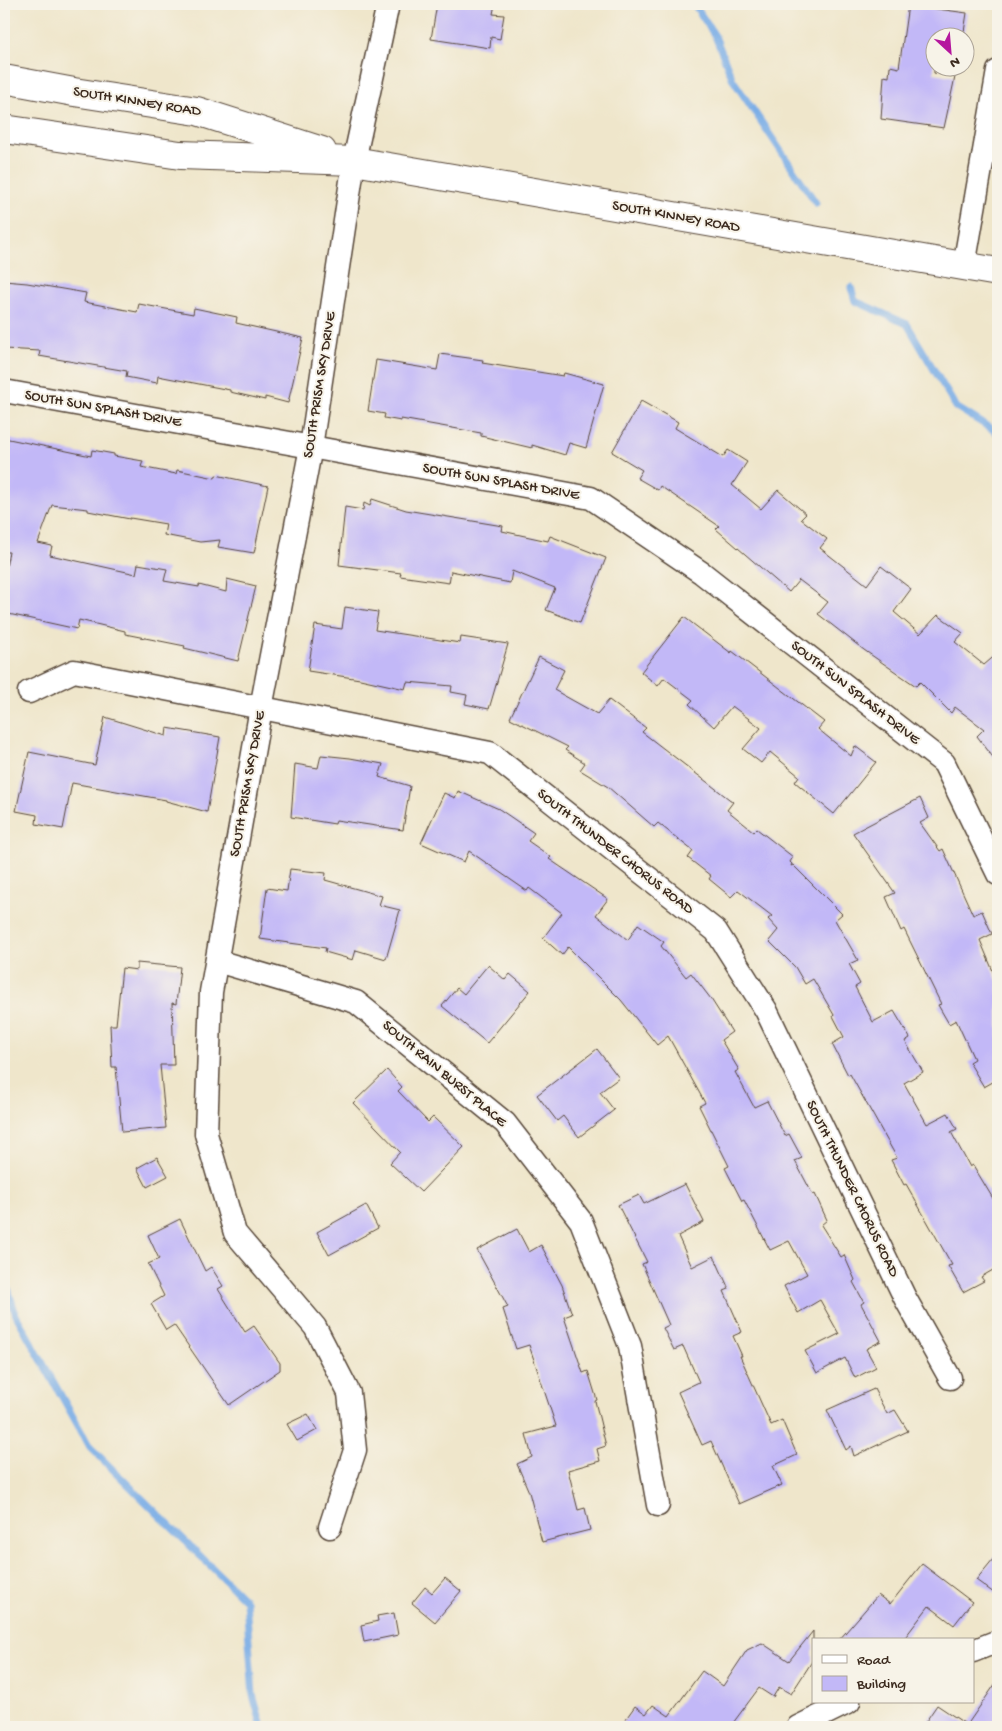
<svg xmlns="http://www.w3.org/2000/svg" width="1002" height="1731" font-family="'Gochi Hand',sans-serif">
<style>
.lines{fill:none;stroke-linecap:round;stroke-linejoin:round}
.stream{stroke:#7aade6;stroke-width:7}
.building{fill:#c2b8f7}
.street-casing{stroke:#564638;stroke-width:25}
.secondary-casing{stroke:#564638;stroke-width:30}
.street{stroke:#fff;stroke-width:22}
.secondary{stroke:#fff;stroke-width:28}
.labels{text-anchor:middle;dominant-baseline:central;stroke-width:4;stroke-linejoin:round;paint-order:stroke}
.street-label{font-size:15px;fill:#3b2a1e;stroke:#f7f3e8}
</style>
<rect width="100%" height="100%" fill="#f7f3e8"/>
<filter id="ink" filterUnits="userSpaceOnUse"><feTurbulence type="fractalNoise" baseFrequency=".02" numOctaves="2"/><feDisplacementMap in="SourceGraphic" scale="10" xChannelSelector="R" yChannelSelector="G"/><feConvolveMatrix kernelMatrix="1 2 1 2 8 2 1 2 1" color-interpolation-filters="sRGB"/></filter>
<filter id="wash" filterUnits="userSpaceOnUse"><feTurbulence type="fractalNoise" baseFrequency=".0096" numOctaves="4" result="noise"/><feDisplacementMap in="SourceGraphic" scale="20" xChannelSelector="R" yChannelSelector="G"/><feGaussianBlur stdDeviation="1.12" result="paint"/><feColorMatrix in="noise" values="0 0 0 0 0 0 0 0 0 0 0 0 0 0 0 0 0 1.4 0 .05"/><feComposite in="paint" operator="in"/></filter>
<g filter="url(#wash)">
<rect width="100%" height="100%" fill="#efe6cb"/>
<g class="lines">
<g class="stream">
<path d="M 694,4 L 715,36 L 733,80 L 816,203"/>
<path d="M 851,287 L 855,301 L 907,324 L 956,407 L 998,433"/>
<path d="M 4,1275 L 16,1315 L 90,1447 L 246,1601 L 253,1695 L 262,1727"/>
</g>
</g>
<g id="blocks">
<g class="building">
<path d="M 437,4 L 495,4 L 493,14 L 504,15 L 500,39 L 491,37 L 490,48 L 431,39 Z"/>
<path d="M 908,5 L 967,13 L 963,38 L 934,38 L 934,73 L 955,77 L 944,128 L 881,119 L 884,76 L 889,77 L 890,66 L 899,68 Z"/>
<path d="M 4,281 L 27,283 L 86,293 L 84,302 L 137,312 L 139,304 L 193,314 L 194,308 L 237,317 L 236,323 L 303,338 L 288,403 L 265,397 L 265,400 L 230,392 L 230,390 L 158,376 L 157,383 L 126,377 L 127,371 L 39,356 L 40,351 L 4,349 Z"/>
<path d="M 440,354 L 483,360 L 482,363 L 563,376 L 564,373 L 604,384 L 586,448 L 569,443 L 565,455 L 532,445 L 532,448 L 481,436 L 481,433 L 401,419 L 401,421 L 384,418 L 385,414 L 368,411 L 376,360 L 437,370 Z"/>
<path d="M 641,401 L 678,422 L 675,428 L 723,457 L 728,450 L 747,462 L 732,485 L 761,509 L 778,490 L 806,514 L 801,519 L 827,539 L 820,548 L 867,585 L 881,566 L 911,589 L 894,612 L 920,634 L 938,615 L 963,633 L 955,642 L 984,665 L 998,653 L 998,764 L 977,736 L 984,729 L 955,707 L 951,713 L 920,682 L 916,686 L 864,650 L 818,614 L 828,602 L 799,580 L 789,592 L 716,529 L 719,526 L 660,486 L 658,490 L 637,478 L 642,470 L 612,452 Z"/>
<path d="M 4,438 L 91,456 L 92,450 L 114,454 L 114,456 L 143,461 L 141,467 L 176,474 L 177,470 L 215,478 L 216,475 L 268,486 L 254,553 L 218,547 L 220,540 L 200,542 L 164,535 L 166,524 L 130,518 L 130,519 L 88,511 L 88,509 L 52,505 L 38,543 L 52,546 L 50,555 L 136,574 L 138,564 L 167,569 L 164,581 L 199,587 L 199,585 L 226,592 L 227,579 L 256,586 L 238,661 L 184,648 L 185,646 L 125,634 L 125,631 L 79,620 L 77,629 L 4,613 L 4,578 L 9,552 L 4,552 Z"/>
<path d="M 372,499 L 406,510 L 503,526 L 502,531 L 548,541 L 550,536 L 606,558 L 580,623 L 546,610 L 555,588 L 512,571 L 510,583 L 451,571 L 449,583 L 400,576 L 401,573 L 339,565 L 345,507 L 363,510 L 364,503 L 370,506 Z"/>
<path d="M 345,607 L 378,612 L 375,630 L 460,643 L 461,637 L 508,644 L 489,709 L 465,704 L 467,695 L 451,692 L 452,686 L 407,682 L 405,689 L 360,679 L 308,671 L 315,625 L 342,629 Z"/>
<path d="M 684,617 L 731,653 L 732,651 L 824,722 L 818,729 L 851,756 L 855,746 L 876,762 L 834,814 L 795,782 L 799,776 L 770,752 L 761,763 L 743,749 L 761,728 L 732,706 L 714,727 L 689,704 L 693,700 L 664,678 L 658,686 L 641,672 Z"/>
<path d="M 539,657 L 564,670 L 554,690 L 597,714 L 609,700 L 646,728 L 642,732 L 733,802 L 727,810 L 754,832 L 757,829 L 793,857 L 790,862 L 792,864 L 791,866 L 793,865 L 842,914 L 835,920 L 858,960 L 849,964 L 860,984 L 855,987 L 873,1022 L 894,1011 L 910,1038 L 905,1041 L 923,1072 L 904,1083 L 927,1124 L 948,1113 L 957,1129 L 951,1132 L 970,1167 L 973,1165 L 998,1207 L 998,1267 L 981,1277 L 984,1281 L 963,1292 L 948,1266 L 952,1265 L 906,1184 L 904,1185 L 891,1160 L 897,1158 L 850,1074 L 848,1075 L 832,1044 L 844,1037 L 833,1016 L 834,1015 L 813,979 L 805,984 L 795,967 L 769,941 L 778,930 L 768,919 L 772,916 L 738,890 L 731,897 L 709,879 L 711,876 L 688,858 L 693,851 L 658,823 L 654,827 L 608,787 L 580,770 L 585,763 L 565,750 L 568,747 L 510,718 Z"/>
<path d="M 105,717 L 166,736 L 167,728 L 220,737 L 207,812 L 166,801 L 166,800 L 72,783 L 63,829 L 36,824 L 37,815 L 16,811 L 29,752 L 95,765 Z"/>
<path d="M 321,755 L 350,758 L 383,764 L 379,777 L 410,786 L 403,830 L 336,820 L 335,824 L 291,817 L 295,764 L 318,768 Z"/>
<path d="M 458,791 L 499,809 L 534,833 L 528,841 L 551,857 L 549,859 L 608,899 L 596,915 L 628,940 L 638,924 L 664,942 L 661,946 L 686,977 L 691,973 L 711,999 L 732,1032 L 721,1040 L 739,1070 L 735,1072 L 754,1107 L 767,1101 L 785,1136 L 789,1134 L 802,1158 L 795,1161 L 813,1195 L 815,1194 L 827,1220 L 821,1225 L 841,1257 L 844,1255 L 855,1280 L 853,1282 L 864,1302 L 861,1304 L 881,1341 L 866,1349 L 876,1367 L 855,1378 L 845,1358 L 817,1373 L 805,1351 L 839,1334 L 820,1300 L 798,1313 L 784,1286 L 807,1274 L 789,1241 L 770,1250 L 744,1200 L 742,1201 L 725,1168 L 729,1166 L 699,1106 L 705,1103 L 668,1036 L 657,1045 L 621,1000 L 568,947 L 562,955 L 543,938 L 562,913 L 529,888 L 527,891 L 469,851 L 464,862 L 421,843 L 444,793 L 455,798 Z"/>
<path d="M 920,798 L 929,818 L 920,823 L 940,851 L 943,849 L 973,915 L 982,911 L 992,934 L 980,940 L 998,983 L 998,1079 L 984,1087 L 969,1062 L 974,1059 L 956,1020 L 949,1024 L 938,1005 L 941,1004 L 904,929 L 901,931 L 886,897 L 895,893 L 853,833 Z"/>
<path d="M 290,869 L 326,873 L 325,880 L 382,896 L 379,905 L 400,910 L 386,959 L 356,950 L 353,960 L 325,952 L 326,948 L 260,939 L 267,888 L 287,891 Z"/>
<path d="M 137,963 L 180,967 L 176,1004 L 172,1003 L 174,1065 L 160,1065 L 166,1128 L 122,1132 L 116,1067 L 112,1067 L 110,1025 L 116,1025 L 122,968 L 137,970 Z"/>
<path d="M 488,965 L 505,980 L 510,974 L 530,991 L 487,1043 L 442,1006 L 457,988 L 464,994 Z"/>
<path d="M 597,1049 L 619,1078 L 600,1092 L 614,1110 L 579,1137 L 563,1116 L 557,1121 L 537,1095 Z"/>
<path d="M 387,1070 L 402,1087 L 398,1091 L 428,1122 L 433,1117 L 464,1147 L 421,1192 L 390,1163 L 400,1152 L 353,1103 Z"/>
<path d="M 157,1157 L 168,1176 L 147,1187 L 137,1168 Z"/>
<path d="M 685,1184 L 704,1222 L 678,1236 L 692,1267 L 714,1256 L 729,1289 L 724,1291 L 742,1332 L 733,1336 L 742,1356 L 740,1356 L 771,1425 L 782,1420 L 797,1455 L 773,1466 L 782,1485 L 739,1504 L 711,1441 L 702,1445 L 678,1392 L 699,1382 L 683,1346 L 674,1350 L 663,1328 L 669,1325 L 642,1264 L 647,1262 L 618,1205 L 639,1195 L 644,1204 Z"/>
<path d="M 366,1205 L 378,1228 L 329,1255 L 317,1232 Z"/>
<path d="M 180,1219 L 205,1271 L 211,1267 L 223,1286 L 218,1289 L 245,1332 L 254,1326 L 280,1363 L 280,1370 L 229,1405 L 174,1325 L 166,1330 L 151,1304 L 164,1296 L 148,1264 L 159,1259 L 148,1235 Z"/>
<path d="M 517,1229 L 529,1252 L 541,1245 L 562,1285 L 572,1314 L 564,1317 L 583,1373 L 588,1371 L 597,1400 L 595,1401 L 606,1446 L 597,1449 L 600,1461 L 568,1470 L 578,1510 L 585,1508 L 590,1530 L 542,1542 L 529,1492 L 517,1464 L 532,1457 L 526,1434 L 556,1426 L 529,1345 L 516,1349 L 503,1309 L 508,1307 L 477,1250 Z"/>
<path d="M 874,1389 L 887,1414 L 895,1410 L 908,1431 L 854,1456 L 851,1446 L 846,1450 L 827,1410 Z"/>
<path d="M 308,1414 L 317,1430 L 297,1441 L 287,1424 Z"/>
<path d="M 998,1553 L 998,1596 L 976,1580 Z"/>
<path d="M 922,1564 L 972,1602 L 954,1625 L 929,1606 L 903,1640 L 839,1640 L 878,1595 L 890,1604 Z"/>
<path d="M 445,1578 L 461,1591 L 435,1622 L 412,1603 L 425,1587 L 432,1593 Z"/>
<path d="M 394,1613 L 398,1635 L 364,1642 L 361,1625 L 378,1621 L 377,1616 Z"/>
<path d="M 813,1631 L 813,1660 L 791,1694 L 779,1687 L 773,1697 L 759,1688 L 730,1727 L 620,1727 L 635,1706 L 646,1714 L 653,1705 L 669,1716 L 702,1671 L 723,1686 L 747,1650 L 762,1643 L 789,1661 Z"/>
<path d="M 998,1680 L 998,1727 L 922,1727 L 937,1705 L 967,1725 Z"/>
</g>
</g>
</g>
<g filter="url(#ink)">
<use href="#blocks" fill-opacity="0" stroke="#564638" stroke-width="1"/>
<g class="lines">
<defs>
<g id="street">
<path d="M 964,266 L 998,71"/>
<path d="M 4,391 L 591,498 L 702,573 L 944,763 L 998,874"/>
<path d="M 29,692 L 74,671 L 490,753 L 716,931 L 766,1010 L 905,1298 L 950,1378"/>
<path d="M 217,961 L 356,1002 L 505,1123 L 581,1221 L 630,1346 L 658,1505"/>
<path d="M 330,1527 L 355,1450 L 349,1393 L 315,1327 L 235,1233 L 206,1134 L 211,992 L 261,708 L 311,447 L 354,161 L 388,4"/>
<path d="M 973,1651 L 998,1641"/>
<path d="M 798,1727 L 849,1702"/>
</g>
<g id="secondary">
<path d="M 4,79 L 74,92 L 197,111 L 322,151"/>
<path d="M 4,129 L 180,155 L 354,161 L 998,272"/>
</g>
</defs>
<use href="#street" class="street-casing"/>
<use href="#secondary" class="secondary-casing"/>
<use href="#street" class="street"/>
<use href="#secondary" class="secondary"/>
</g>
</g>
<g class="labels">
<g class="street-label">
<text transform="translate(137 102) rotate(9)">SOUTH KINNEY ROAD</text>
<text transform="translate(676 217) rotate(10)">SOUTH KINNEY ROAD</text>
<text transform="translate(320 385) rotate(-81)">SOUTH PRISM SKY DRIVE</text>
<text transform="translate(103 409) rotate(10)">SOUTH SUN SPLASH DRIVE</text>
<text transform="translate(501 482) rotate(10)">SOUTH SUN SPLASH DRIVE</text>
<text transform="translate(855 693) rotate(38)">SOUTH SUN SPLASH DRIVE</text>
<text transform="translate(248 784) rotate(-80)">SOUTH PRISM SKY DRIVE</text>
<text transform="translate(615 852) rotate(38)">SOUTH THUNDER CHORUS ROAD</text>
<text transform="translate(444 1074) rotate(40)">SOUTH RAIN BURST PLACE</text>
<text transform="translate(852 1189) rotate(64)">SOUTH THUNDER CHORUS ROAD</text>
</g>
</g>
<rect width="1002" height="1731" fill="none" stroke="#f7f3e8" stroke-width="20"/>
<rect x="812" y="1638" width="162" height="65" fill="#f7f3e8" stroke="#aca397"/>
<rect x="822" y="1655" width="25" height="8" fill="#ffffff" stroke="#aca397"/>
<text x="857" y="1664" font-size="15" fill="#3b2a1e">Road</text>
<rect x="822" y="1676" width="25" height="15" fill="#c2b8f7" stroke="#aca397"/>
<text x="857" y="1688" font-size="15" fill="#3b2a1e">Building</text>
<g transform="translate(950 52) rotate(154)"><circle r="24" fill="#f7f3e8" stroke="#aca397"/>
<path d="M0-4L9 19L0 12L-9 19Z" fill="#b5179e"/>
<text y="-8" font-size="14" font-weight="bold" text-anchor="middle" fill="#3b2a1e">N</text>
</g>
</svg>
